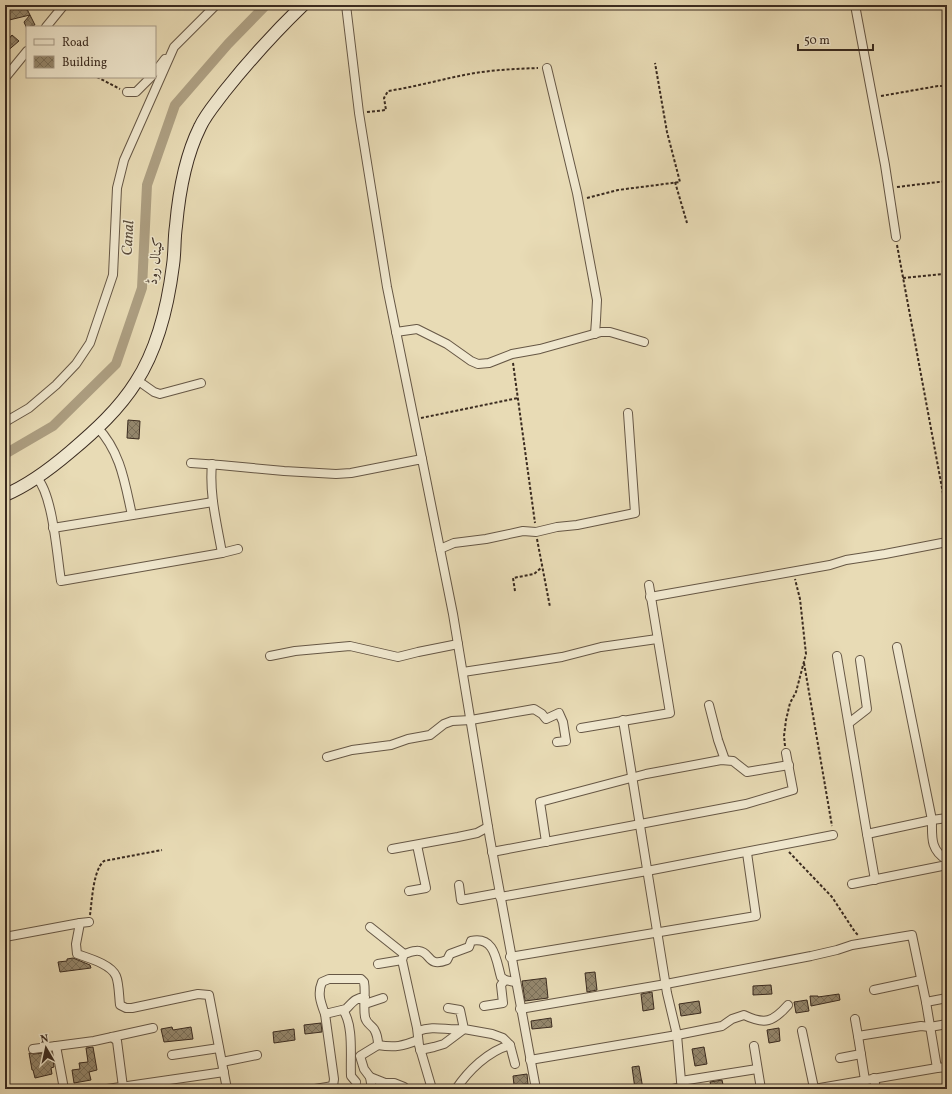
<svg xmlns="http://www.w3.org/2000/svg" width="952" height="1094" font-family="Vollkorn,Amiri,serif">
<style>
.lines{fill:none;stroke-linecap:round;stroke-linejoin:round}
.canal{stroke:#ad9f82;stroke-width:10}
.building{fill:url(#building-cross-hatch);stroke:#3a2b20}
.street-casing{stroke:#665745;stroke-width:10}
.secondary-casing{stroke:#3a2b20;stroke-width:14}
.path{stroke:#3a2b20;stroke-width:2;stroke-dasharray:3 2;stroke-linecap:butt}
.street{stroke:#f0e8cf;stroke-width:8}
.secondary{stroke:#f0e8cf;stroke-width:12}
.labels{text-anchor:middle;dominant-baseline:central;stroke-width:3;stroke-linejoin:round;paint-order:stroke}
.street-label{font-size:14px;fill:#3a2b20;stroke:#f0e8cf}
.water-label{font-size:15px;font-style:italic;fill:#5c4e3d;stroke:#f0e8cf}
</style>
<defs>
<pattern id="building-cross-hatch" width="8" height="8" patternUnits="userSpaceOnUse"><rect width="8" height="8" fill="#94876d"/><path d="M0 0l8 8M0 8l8-8" fill="none" stroke="#7a6f59"/></pattern>
</defs>
<rect width="100%" height="100%" fill="#e8dbb5"/>
<filter id="stains"><feTurbulence type="fractalNoise" baseFrequency=".005" numOctaves="4"/><feColorMatrix values="0 0 0 0 .2 0 0 0 0 .09 0 0 0 0 .02 0 0 0 .5 -.17"/></filter>
<radialGradient id="worn" r=".72"><stop offset=".6" stop-color="#630" stop-opacity="0"/><stop offset="1" stop-color="#630" stop-opacity=".3"/></radialGradient>
<g class="lines">
<path class="canal" d="M 5,454 L 53,426 L 116,364 L 142,288 L 147,185 L 175,105 L 228,44 L 266,5"/>
</g>
<g class="building">
<path d="M 5,5 L 25,5 L 30,15 L 5,21 L 5,12 L 6,12 Z"/>
<path d="M 30,15 L 35,25 L 27,27 L 27,29 L 24,22 Z"/>
<path d="M 12,35 L 19,41 L 5,53 L 5,43 Z"/>
<path d="M 128,420 L 140,421 L 139,439 L 127,438 Z"/>
<path d="M 73,958 L 90,965 L 91,968 L 60,972 L 58,962 L 67,961 L 67,959 Z"/>
<path d="M 595,972 L 597,990 L 587,992 L 585,973 Z"/>
<path d="M 546,978 L 548,998 L 525,1001 L 522,981 Z"/>
<path d="M 771,985 L 772,994 L 753,995 L 753,986 Z"/>
<path d="M 652,992 L 654,1009 L 643,1011 L 641,994 Z"/>
<path d="M 839,994 L 840,1000 L 811,1006 L 810,996 L 818,996 L 818,997 Z"/>
<path d="M 807,1000 L 809,1011 L 796,1013 L 794,1002 Z"/>
<path d="M 699,1001 L 701,1013 L 681,1016 L 679,1004 Z"/>
<path d="M 551,1018 L 552,1027 L 532,1029 L 531,1021 Z"/>
<path d="M 321,1023 L 322,1032 L 305,1034 L 304,1025 Z"/>
<path d="M 172,1027 L 173,1030 L 191,1027 L 193,1039 L 164,1042 L 161,1029 Z"/>
<path d="M 779,1028 L 780,1041 L 769,1043 L 767,1030 Z"/>
<path d="M 294,1029 L 295,1040 L 274,1043 L 273,1032 Z"/>
<path d="M 93,1047 L 97,1070 L 89,1072 L 91,1080 L 74,1083 L 72,1070 L 80,1069 L 79,1063 L 88,1062 L 86,1048 Z"/>
<path d="M 704,1047 L 707,1064 L 695,1066 L 692,1049 Z"/>
<path d="M 52,1052 L 54,1067 L 51,1068 L 52,1074 L 35,1078 L 33,1070 L 32,1070 L 29,1053 L 34,1054 Z"/>
<path d="M 639,1066 L 643,1089 L 635,1089 L 632,1067 Z"/>
<path d="M 527,1074 L 528,1084 L 514,1085 L 513,1076 Z"/>
<path d="M 722,1080 L 724,1089 L 712,1089 L 710,1082 Z"/>
</g>
<g class="lines">
<defs>
<g id="street">
<path d="M 346,5 L 359,113 L 387,287 L 422,459"/>
<path d="M 855,5 L 885,165 L 896,237"/>
<path d="M 46,27 L 64,5"/>
<path d="M 547,68 L 577,193 L 597,300 L 596,320 L 595,334"/>
<path d="M 155,72 L 165,59"/>
<path d="M 5,78 L 27,51"/>
<path d="M 127,92 L 136,92 L 151,77"/>
<path d="M 396,332 L 417,329 L 447,344 L 471,361 L 478,364 L 489,363 L 512,354 L 540,349 L 601,332 L 610,332 L 644,342"/>
<path d="M 137,380 L 154,392 L 160,394 L 201,383"/>
<path d="M 5,422 L 29,408 L 56,385 L 76,364 L 90,343 L 113,275 L 117,188 L 124,160 L 174,47 L 216,5"/>
<path d="M 97,427 C 121,452 125,484 132,515"/>
<path d="M 191,463 L 220,465 L 284,471 L 336,474 L 351,473 L 422,459 L 453,614 L 490,839 L 536,1089"/>
<path d="M 212,464 C 209,494 217,524 222,553 L 238,549"/>
<path d="M 37,478 C 53,495 57,556 61,581 L 222,553"/>
<path d="M 53,528 L 213,502"/>
<path d="M 440,549 L 454,543 L 486,539 L 523,531 L 536,532 L 557,527 L 577,525 L 635,513 L 628,413"/>
<path d="M 650,597 L 830,565 L 846,560 L 885,554 L 947,542"/>
<path d="M 897,647 L 932,820 C 932,837 930,850 947,860"/>
<path d="M 270,656 L 295,651 L 350,646 L 398,657 L 418,652 L 458,644"/>
<path d="M 837,656 L 867,834"/>
<path d="M 463,672 L 562,657 L 601,647 L 657,639"/>
<path d="M 709,705 L 718,740 L 725,760"/>
<path d="M 623,720 L 667,993 L 677,1035 L 681,1081"/>
<path d="M 849,723 L 867,709 L 860,660"/>
<path d="M 581,728 L 670,713 L 649,585"/>
<path d="M 327,757 L 352,750 L 391,745 L 408,739 L 430,735 L 444,724 L 452,721 L 471,720 L 534,709 L 542,714 L 546,719 L 559,713 L 563,722 L 566,741 L 557,742"/>
<path d="M 546,842 L 540,802 L 646,774 L 721,760 L 733,761 L 747,772 L 789,765"/>
<path d="M 392,849 L 458,837 L 477,833 L 488,827"/>
<path d="M 492,852 L 746,804 L 793,790 L 786,753"/>
<path d="M 875,880 L 867,834 L 932,820 L 947,818"/>
<path d="M 852,884 L 947,865"/>
<path d="M 459,885 L 461,900 L 499,893"/>
<path d="M 409,891 L 426,888 L 417,845"/>
<path d="M 500,897 L 647,871 L 833,835"/>
<path d="M 89,922 L 80,923 L 76,944 L 77,954 C 88,958 111,964 116,976 C 119,983 119,997 120,1005 L 126,1008 L 132,1008 L 198,994 L 209,995 L 227,1089"/>
<path d="M 370,927 L 404,954"/>
<path d="M 5,937 L 80,923"/>
<path d="M 510,957 L 756,916 L 747,853"/>
<path d="M 378,964 L 402,960"/>
<path d="M 874,990 L 921,980"/>
<path d="M 365,997 C 355,998 353,1002 346,1009 L 325,1014 C 321,1003 317,994 322,982 L 329,979 L 361,979 L 364,982 C 366,993 363,1005 365,1017 C 366,1023 370,1024 374,1029 C 377,1034 378,1040 378,1045 L 360,1056 L 364,1069 L 370,1077 L 372,1089"/>
<path d="M 926,1002 L 947,998"/>
<path d="M 365,1004 L 383,998"/>
<path d="M 484,1006 L 503,1003 L 501,985 L 505,980"/>
<path d="M 448,1008 L 460,1010 L 464,1029 L 492,1034 L 503,1038 L 510,1045"/>
<path d="M 520,1009 L 666,984 L 811,956 L 837,950 L 852,945 L 912,935 L 926,1002 L 937,1068 L 947,1067"/>
<path d="M 343,1010 C 354,1026 350,1057 351,1076 L 356,1082"/>
<path d="M 325,1014 L 334,1079 L 333,1086 L 334,1089"/>
<path d="M 855,1019 L 858,1036 L 921,1026 L 930,1027 L 947,1024"/>
<path d="M 418,1031 C 435,1025 447,1031 464,1029 L 444,1044 L 434,1047 L 420,1050"/>
<path d="M 802,1031 L 814,1088 L 812,1089"/>
<path d="M 858,1036 L 865,1080"/>
<path d="M 112,1037 L 117,1041 L 123,1087"/>
<path d="M 378,1045 C 395,1048 403,1046 418,1040"/>
<path d="M 56,1046 L 94,1041 L 153,1028"/>
<path d="M 754,1046 L 761,1089"/>
<path d="M 33,1049 L 56,1046 L 64,1089"/>
<path d="M 172,1055 L 219,1048"/>
<path d="M 840,1058 L 861,1054"/>
<path d="M 530,1060 L 677,1035 L 722,1026 L 732,1019 L 744,1015 C 765,1025 773,1022 788,1005"/>
<path d="M 222,1062 L 257,1055"/>
<path d="M 370,1077 L 385,1083 L 394,1083 L 404,1087"/>
<path d="M 874,1078 L 876,1089"/>
<path d="M 107,1089 L 224,1072"/>
<path d="M 315,1089 L 333,1086"/>
<path d="M 432,1089 L 419,1045 L 417,1028 L 402,960 L 404,954 C 408,953 415,950 419,951 C 431,952 427,968 447,960 L 450,954 L 469,947 L 471,941 C 495,936 496,960 501,977 L 505,980 L 515,982"/>
<path d="M 456,1089 C 468,1071 488,1051 510,1045 L 515,1064"/>
<path d="M 673,1089 L 682,1087"/>
<path d="M 683,1089 L 681,1081 L 757,1069"/>
<path d="M 814,1089 L 937,1068"/>
</g>
<path id="secondary" d="M 5,495 C 29,485 50,469 70,452 C 95,431 119,409 136,382 C 158,348 168,305 173,265 C 175,252 174,239 176,226 C 179,192 185,157 200,127 C 206,114 216,103 224,92 C 248,62 275,32 303,5"/>
</defs>
<use href="#street" class="street-casing"/>
<use href="#secondary" class="secondary-casing"/>
<g class="path">
<path d="M 97,77 L 120,89"/>
<path d="M 881,96 L 938,86 L 947,86"/>
<path d="M 367,112 L 386,110 L 384,98 L 388,91 C 414,87 439,80 464,75 C 489,70 513,69 538,68"/>
<path d="M 675,182 L 687,223"/>
<path d="M 897,187 L 947,181"/>
<path d="M 587,198 L 618,190 L 680,182 L 667,132 L 655,63"/>
<path d="M 897,245 L 947,515"/>
<path d="M 903,278 L 943,274 L 947,271"/>
<path d="M 513,363 L 535,523"/>
<path d="M 421,418 L 518,398"/>
<path d="M 537,539 L 550,607"/>
<path d="M 515,591 L 513,578 L 534,574 L 542,567"/>
<path d="M 804,663 L 832,826"/>
<path d="M 785,746 L 784,736 L 786,720 L 790,703 L 796,692 L 806,654 L 800,599 L 795,579"/>
<path d="M 789,852 L 832,897 L 855,932 L 859,936"/>
<path d="M 90,915 C 92,901 93,870 104,861 L 162,850"/>
</g>
<use href="#street" class="street"/>
<use href="#secondary" class="secondary"/>
</g>
<g class="labels">
<g class="street-label">
<text transform="translate(156 261) rotate(-83)">کینال روڈ</text>
</g>
<g class="water-label">
<text transform="translate(129 238) rotate(-87)">Canal</text>
</g>
</g>
<rect width="952" height="1094" fill="none" stroke="#e8dbb5" stroke-width="20"/>
<rect x="6" y="6" width="940" height="1082" fill="none" stroke="#3a2b20" stroke-width="2"/>
<rect x="10" y="10" width="932" height="1074" fill="none" stroke="#3a2b20"/>
<rect x="26" y="26" width="130" height="52" fill="#f0e8cf" stroke="#a79c89"/>
<rect x="34" y="39" width="20" height="6" fill="#f0e8cf" stroke="#a79c89"/>
<text x="62" y="46" font-size="12" fill="#3a2b20">Road</text>
<rect x="34" y="56" width="20" height="12" fill="url(#building-cross-hatch)" stroke="#a79c89"/>
<text x="62" y="66" font-size="12" fill="#3a2b20">Building</text>
<g transform="translate(46 1048) rotate(351)" stroke="#f0e8cf" stroke-width="3" paint-order="stroke">
<path d="M0-3L7 15L0 10L-7 15Z" fill="#3a2b20"/>
<text y="-6" font-size="11" font-weight="bold" text-anchor="middle" fill="#3a2b20">N</text>
</g>
<path d="M798 44v6h75v-6" fill="none" stroke="#3a2b20" stroke-width="2"/>
<text x="804" y="44" font-size="12" fill="#3a2b20" stroke="#f0e8cf" stroke-width="3" paint-order="stroke">50 m</text>
<rect width="100%" height="100%" filter="url(#stains)"/>
<rect width="100%" height="100%" fill="url(#worn)"/>
</svg>
